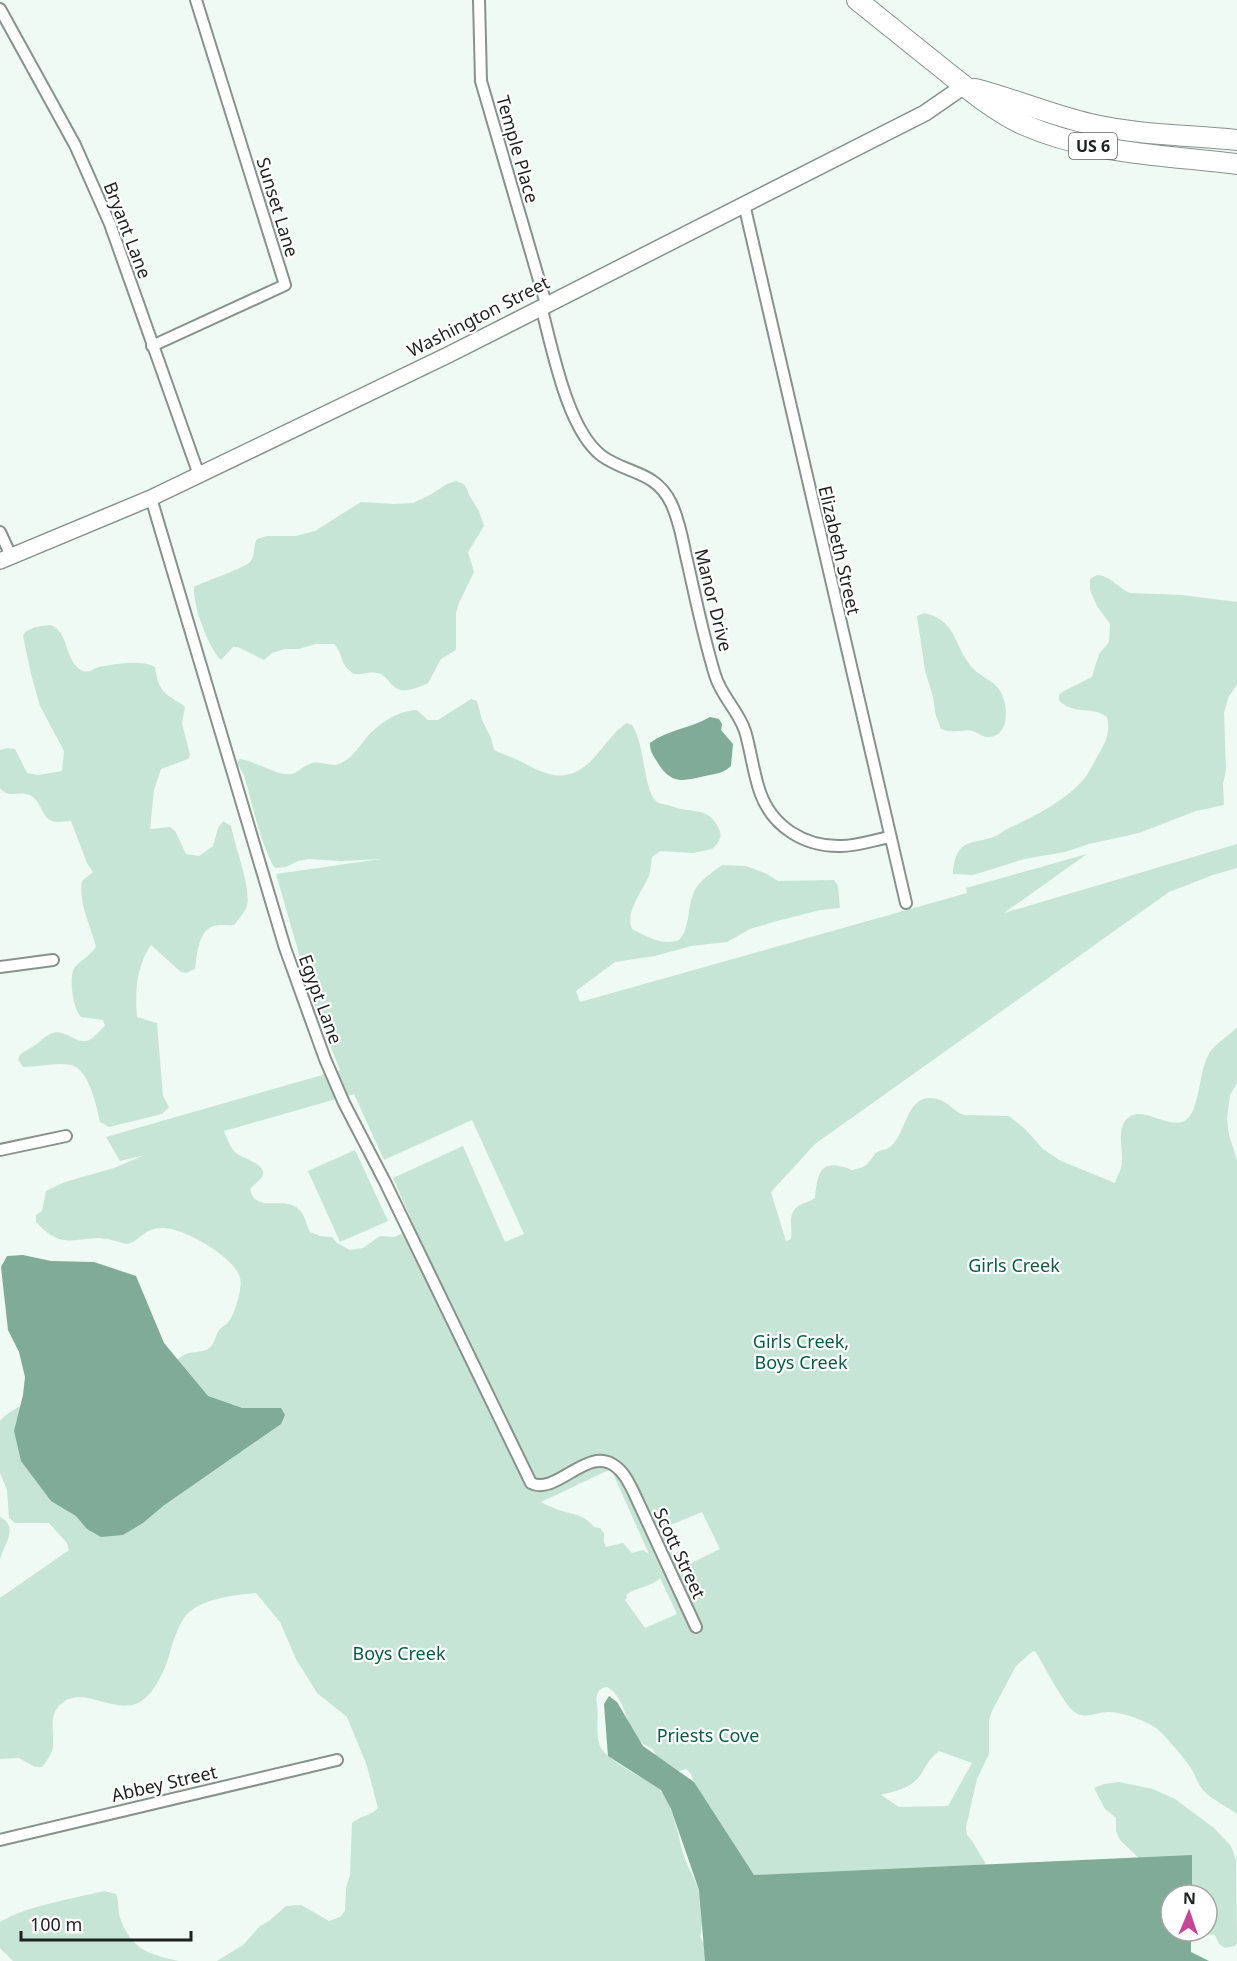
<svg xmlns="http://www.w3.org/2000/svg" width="1237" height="1961" font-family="'Noto Sans',sans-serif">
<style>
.green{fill:#c6e5d6;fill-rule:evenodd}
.water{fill:#7fab97}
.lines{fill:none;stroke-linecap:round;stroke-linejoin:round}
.street-casing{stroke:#88928d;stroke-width:14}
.secondary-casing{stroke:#88928d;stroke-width:18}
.highway-casing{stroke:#88928d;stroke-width:22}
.street{stroke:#fff;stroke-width:10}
.secondary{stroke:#fff;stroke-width:15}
.highway{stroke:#fff;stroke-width:20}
.labels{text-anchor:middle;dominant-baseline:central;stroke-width:4.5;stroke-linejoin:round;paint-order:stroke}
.shield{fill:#fff;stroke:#616462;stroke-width:1.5}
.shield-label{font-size:16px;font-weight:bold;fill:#1d211f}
.street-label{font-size:18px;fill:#1d211f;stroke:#fff}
.park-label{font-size:18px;fill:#075c41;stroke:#fff}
</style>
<rect width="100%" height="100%" fill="#effaf5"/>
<g class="green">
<path d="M 456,481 L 464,484 L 467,489 L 469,495 L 479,511 L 484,526 L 468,552 L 474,572 L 459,603 L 456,613 L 456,650 L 441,659 L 428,683 C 420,687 404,694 396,688 C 388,683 388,676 378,673 C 369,671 362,675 354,674 C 339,665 344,655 334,644 L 315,644 L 299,649 L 285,649 L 272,653 L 264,660 L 238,647 L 233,647 L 221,660 C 208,647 193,606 194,587 C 205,581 246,568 251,561 C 255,556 253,546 257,539 L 267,536 L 296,536 L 315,531 L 361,502 L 394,504 L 413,503 L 432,494 L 447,484 Z"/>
<path d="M 1097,575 C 1111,576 1118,588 1130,593 L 1181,595 L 1237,602 L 1237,685 L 1229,696 L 1224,712 L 1226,769 L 1223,784 L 1224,805 L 1196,811 L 1139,833 L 1089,844 L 1065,852 L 1024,859 L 973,875 L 953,874 C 956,829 981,850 1005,830 C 1030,819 1065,801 1083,780 C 1089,773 1093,764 1097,757 C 1105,744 1111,732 1107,717 C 1092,705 1072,716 1059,700 L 1059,695 L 1064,691 L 1092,677 L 1099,654 L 1109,642 L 1110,624 L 1097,606 L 1090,590 L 1090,579 Z"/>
<path d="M 924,613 C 956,620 953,643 970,665 C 977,675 990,679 998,688 C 1008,700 1012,736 989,737 C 983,738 978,732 972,731 C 962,729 950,734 941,729 L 936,716 L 933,697 L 925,670 L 917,616 Z"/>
<path d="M 50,625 C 69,630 64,660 81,670 C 89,674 92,669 99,667 C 114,664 141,659 155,667 C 157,680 159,691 172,698 C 177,702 181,703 185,707 L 182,723 L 190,755 L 188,759 L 161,769 L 154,790 L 150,829 L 170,827 L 175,831 L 186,854 L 199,856 L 213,846 L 218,828 L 223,821 L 231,826 C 235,847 251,886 247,906 C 247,909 236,923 234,925 C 227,926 220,924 214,926 C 198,930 197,955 195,969 L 186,973 L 181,972 L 151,945 C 136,967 135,991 137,1017 L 157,1023 L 163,1096 L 169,1107 L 162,1114 L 109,1127 L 100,1122 C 97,1107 89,1069 71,1065 C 56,1062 39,1067 23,1067 L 18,1060 C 20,1051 28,1051 35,1045 C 40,1042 44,1037 50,1034 C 64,1027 73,1043 86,1041 C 94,1040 99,1030 105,1026 L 103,1020 L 81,1017 C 73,1009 68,976 75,967 C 82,959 90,956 96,947 C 91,925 78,904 82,881 L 93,872 L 87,863 L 71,821 C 65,821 57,823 52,821 C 40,817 42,797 26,794 C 16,792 8,798 0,788 L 0,750 L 7,748 L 15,749 L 27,773 L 38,775 L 62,771 L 64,751 L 40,706 L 31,674 L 23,636 L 25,632 L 35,627 Z"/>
<path d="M 471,699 L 477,701 L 482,720 L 491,738 L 494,750 C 502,754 512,757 520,761 C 551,779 573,784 598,753 C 608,742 614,731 627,723 L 632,725 C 645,744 643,786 655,800 C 658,804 663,804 668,805 C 672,806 676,808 681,809 C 699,812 710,810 719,829 C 723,837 718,844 712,849 L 694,853 L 660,851 L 652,857 C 651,863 651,870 649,876 C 642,892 625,911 632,929 C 648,937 662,946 679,940 C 693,925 685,900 699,884 C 705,877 714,871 722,865 L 746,866 L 765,873 L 778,881 L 834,880 L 838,886 L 840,908 L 820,910 L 777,921 L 750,929 L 727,942 L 691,946 L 655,956 L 615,962 L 576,991 L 580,1002 L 967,893 L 966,888 L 1087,854 L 1004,913 L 1237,844 L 1237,868 L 1213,875 L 1169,892 L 815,1144 L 771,1192 L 786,1241 L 791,1239 C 793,1228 787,1215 797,1207 C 802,1203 810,1202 815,1198 C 818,1170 821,1158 852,1170 C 858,1169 865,1167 868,1163 C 872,1159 873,1155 877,1152 C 883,1149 889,1150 893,1144 C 907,1129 908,1091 937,1099 C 948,1101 954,1112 964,1115 L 1009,1116 L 1025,1129 L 1043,1149 L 1061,1161 L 1115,1183 C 1117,1176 1122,1169 1122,1161 C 1123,1149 1117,1132 1125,1121 C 1141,1100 1173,1136 1189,1117 C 1200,1104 1199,1069 1210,1052 C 1217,1042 1229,1036 1237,1027 L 1237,1083 L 1230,1095 L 1227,1119 L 1229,1135 L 1237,1160 L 1237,1814 C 1228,1807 1209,1798 1203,1790 C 1198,1784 1196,1777 1192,1770 C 1187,1761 1164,1734 1156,1728 C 1144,1720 1123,1712 1108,1712 C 1098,1712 1086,1719 1076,1713 C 1065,1707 1043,1664 1036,1652 L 1033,1651 L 1016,1666 L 992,1711 L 989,1720 L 989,1754 L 977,1779 L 966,1827 L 967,1835 C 975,1843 978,1853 985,1862 L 982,1873 L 754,1875 L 698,1793 L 691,1774 L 686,1769 L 679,1771 L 656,1756 L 653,1749 C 624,1739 629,1698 607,1687 C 598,1688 595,1695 597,1704 C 599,1717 595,1733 600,1746 C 605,1759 645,1779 658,1787 C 674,1806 677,1833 684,1856 C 688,1868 695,1879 699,1890 C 703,1898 703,1928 700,1936 L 709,1954 L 709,1961 L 217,1961 L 243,1945 L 260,1926 L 269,1921 L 286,1906 L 301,1905 L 329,1921 L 340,1917 L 345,1911 L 346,1888 L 350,1875 L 352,1823 C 360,1816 370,1816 378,1808 L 367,1766 L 347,1717 L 317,1693 L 296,1659 L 280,1622 L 256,1593 C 234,1595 197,1599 184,1618 C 175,1631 171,1650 166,1665 C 161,1677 154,1691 144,1699 C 119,1720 84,1683 61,1704 C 47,1716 55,1732 53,1747 C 51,1755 47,1761 42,1767 L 35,1767 L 19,1758 L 0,1759 L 0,1598 L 69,1550 L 67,1543 L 49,1523 L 15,1523 L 9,1518 L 7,1490 L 0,1473 L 0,1421 C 33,1386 114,1388 159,1371 C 169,1368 176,1359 186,1354 C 192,1351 201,1353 208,1349 C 215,1345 215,1336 219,1330 C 222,1326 227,1325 229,1321 C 235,1314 243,1286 240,1278 C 235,1257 184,1228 163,1228 C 143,1228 141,1241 127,1244 C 118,1242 107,1238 98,1238 C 68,1240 60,1247 36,1222 L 36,1215 L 42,1211 L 46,1191 L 65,1182 L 114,1168 L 145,1155 L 120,1161 L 106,1137 L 340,1070 L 312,999 L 276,874 L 381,859 L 341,861 L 309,859 L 298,861 L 286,867 L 275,868 C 264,852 253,810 248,789 C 244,777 245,774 237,764 L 239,759 C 254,760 278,777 292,774 C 299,772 304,765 312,763 C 321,761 331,767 339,764 C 349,760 357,750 363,742 C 376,725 396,711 417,710 L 428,720 L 438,720 ZM 354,1094 L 384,1160 L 472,1120 L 524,1234 L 505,1242 L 463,1146 L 393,1178 L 415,1228 L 394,1237 L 380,1236 L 363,1248 L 350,1250 L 337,1243 L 332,1237 L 320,1236 L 310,1232 C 305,1222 305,1213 296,1207 C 280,1197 255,1213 250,1189 C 253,1185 261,1180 263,1175 C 266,1163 242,1159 235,1152 C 230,1147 227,1138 224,1131 ZM 611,1469 L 649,1554 L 643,1550 L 632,1553 L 623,1543 L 606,1547 L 604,1542 L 604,1533 L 600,1528 L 594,1527 C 584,1514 573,1515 559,1510 C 553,1508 547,1505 541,1502 ZM 702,1512 L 720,1549 L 679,1569 L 661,1529 ZM 660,1578 L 677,1614 L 645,1628 L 625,1600 L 627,1598 L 626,1595 C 636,1587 652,1587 660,1578 ZM 939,1751 L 972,1763 L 948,1806 L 899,1807 L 881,1795 C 895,1791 909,1789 919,1777 C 927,1766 927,1761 939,1751 Z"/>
<path d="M 355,1150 L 388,1221 L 340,1242 L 308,1171 Z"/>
<path d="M 0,1517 C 20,1527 3,1545 0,1560 Z"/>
<path d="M 1119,1782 L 1153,1789 L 1175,1799 L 1214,1828 L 1231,1846 L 1236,1860 L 1237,1942 L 1235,1946 L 1225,1948 L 1219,1944 L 1215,1935 C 1207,1933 1205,1938 1194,1936 L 1190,1931 L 1207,1931 L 1207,1895 L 1171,1895 L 1148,1867 L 1120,1840 L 1116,1831 L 1116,1818 L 1105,1809 L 1094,1788 L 1104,1784 Z"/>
<path d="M 104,1891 L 116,1894 C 119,1902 118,1910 120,1918 C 132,1950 148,1954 179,1961 L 13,1961 L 0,1948 L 0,1922 C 29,1905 72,1899 104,1891 Z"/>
</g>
<g class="water">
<path d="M 710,717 L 719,719 L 722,724 L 721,730 L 733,744 L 731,766 C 724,773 715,774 705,776 C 680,782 670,784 656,760 C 652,754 650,751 650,743 C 667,730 691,728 710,717 Z"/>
<path d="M 23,1255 L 51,1261 L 94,1262 L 136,1276 L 164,1343 L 208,1396 L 242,1408 L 281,1408 L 285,1415 L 281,1424 L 163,1506 L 143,1523 L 123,1535 L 101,1537 L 87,1529 L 76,1516 L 51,1501 L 21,1461 L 14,1431 L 23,1395 L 25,1377 L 19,1352 L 8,1330 L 1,1267 L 7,1256 Z"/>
<path d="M 609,1696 L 617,1702 L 643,1746 L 694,1782 L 754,1875 L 1192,1855 L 1192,1895 L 1171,1895 L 1171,1931 L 1191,1931 L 1191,1952 L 1209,1961 L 705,1961 L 699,1890 L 671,1809 L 661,1790 L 608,1756 L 604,1704 Z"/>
</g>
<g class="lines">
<defs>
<g id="street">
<path d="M 479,0 L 481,81 L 546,304"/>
<path d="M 0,9 L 75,145 L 110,224 L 199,475"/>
<path d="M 744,204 L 906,903"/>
<path d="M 541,306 C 552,347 567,430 602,456 C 627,474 656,471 671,503 C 679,519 682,538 686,556 C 695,595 703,636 715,675 C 721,696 738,710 745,731 C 751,751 753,772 760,792 C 772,827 805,847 841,846 C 857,846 874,840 890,837"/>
<path d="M 152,346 L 285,285 L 196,0"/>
<path d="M 151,498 L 285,948 L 325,1059 L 344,1103 L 385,1182 L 531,1483 C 556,1496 588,1445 615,1466 C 624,1472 629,1483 634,1493 L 696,1627"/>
<path d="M 0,532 L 11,556"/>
<path d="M 0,967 L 53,960"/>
<path d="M 0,1150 L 66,1136"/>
<path d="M 0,1840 L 337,1760"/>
</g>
<path id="secondary" d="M 0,561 L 151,498 L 448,355 L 925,113 L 964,86"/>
<g id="highway">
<path d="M 857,0 C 886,23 914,46 943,69 C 968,89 993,110 1022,124 C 1089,154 1164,155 1237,164"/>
<path d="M 975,89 C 1014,99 1051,115 1090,124 C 1138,135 1188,135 1237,140"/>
</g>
</defs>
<use href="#street" class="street-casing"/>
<use href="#secondary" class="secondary-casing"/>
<use href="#highway" class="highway-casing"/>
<use href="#street" class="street"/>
<use href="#secondary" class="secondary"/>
<use href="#highway" class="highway"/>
</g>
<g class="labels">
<rect class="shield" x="1069" y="133" width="48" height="26" rx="4.5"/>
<g class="shield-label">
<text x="1093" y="146">US 6</text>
</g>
<g class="street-label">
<text transform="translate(518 149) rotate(74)">Temple Place</text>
<text transform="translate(278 207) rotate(73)">Sunset Lane</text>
<text transform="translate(128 230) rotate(69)">Bryant Lane</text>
<text transform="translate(478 316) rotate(-27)">Washington Street</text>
<text transform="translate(840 550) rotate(77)">Elizabeth Street</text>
<text transform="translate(714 600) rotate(76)">Manor Drive</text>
<text transform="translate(321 999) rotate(70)">Egypt Lane</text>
<text transform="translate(680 1553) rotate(65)">Scott Street</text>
<text transform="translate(164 1783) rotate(-13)">Abbey Street</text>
</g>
<g class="park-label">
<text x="1014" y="1265">Girls Creek</text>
<text x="801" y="1341">Girls Creek,<tspan x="801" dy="21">Boys Creek</tspan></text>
<text x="399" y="1653">Boys Creek</text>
<text x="708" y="1735">Priests Cove</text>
</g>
</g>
<g transform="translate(1189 1913) rotate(2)"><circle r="28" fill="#ffffff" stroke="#a5a6a5" stroke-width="1.5"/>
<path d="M0-4.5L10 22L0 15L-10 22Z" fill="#c34796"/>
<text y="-9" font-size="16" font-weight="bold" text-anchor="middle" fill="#1d211f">N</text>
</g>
<path d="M21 1931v9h170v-9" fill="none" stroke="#1d211f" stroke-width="3"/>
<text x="30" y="1931" font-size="18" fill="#1d211f" stroke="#ffffff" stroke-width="4.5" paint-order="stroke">100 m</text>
</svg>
